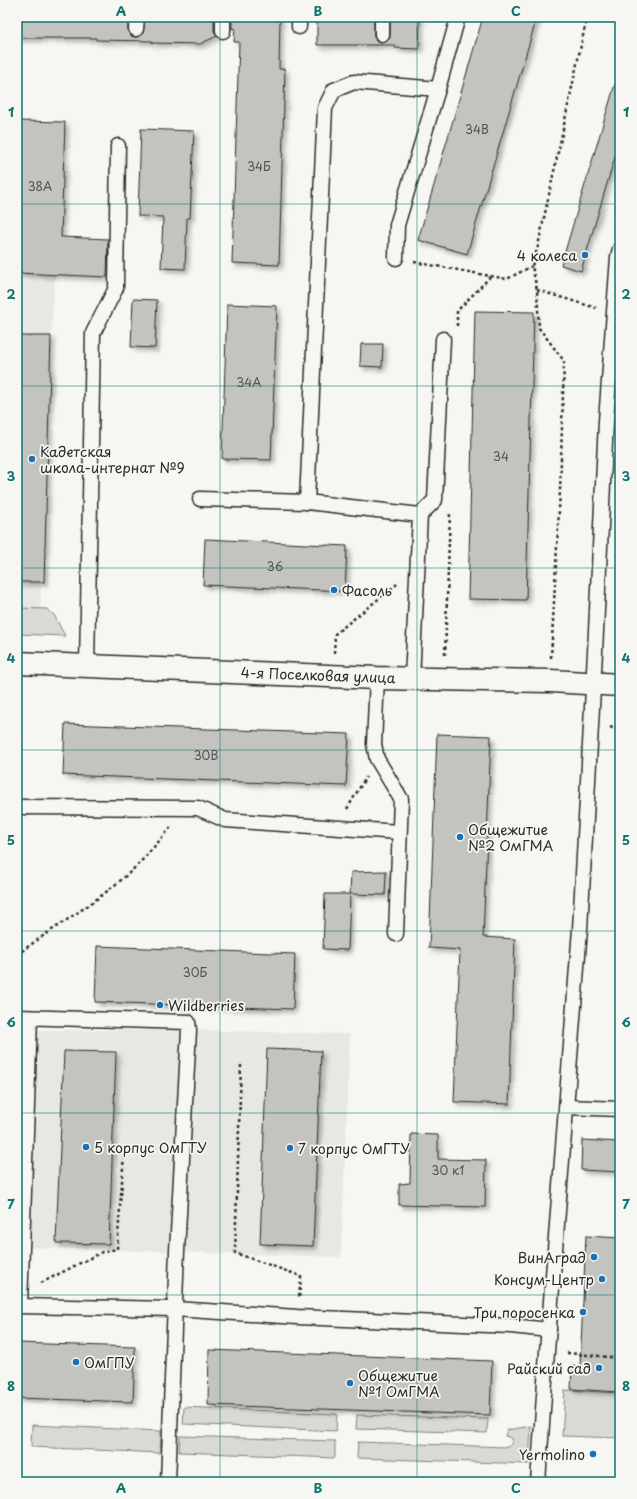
<svg xmlns="http://www.w3.org/2000/svg" width="637" height="1499" font-family="'Playpen Sans',sans-serif">
<style>
.built{fill:#e7e7e3}
.green{fill:#d9d9d5;stroke:#828280}
.building{fill:#c3c3c0;stroke:#2b2b2b;filter:url(#shadow)}
.lines{fill:none;stroke-linecap:round;stroke-linejoin:round}
.service-casing{stroke:#2b2b2b;stroke-width:17}
.tertiary-casing{stroke:#2b2b2b;stroke-width:25}
.path{stroke:#2b2b2b;stroke-width:2.5;stroke-dasharray:3 3;stroke-linecap:butt}
.service{stroke:#f6f6f2;stroke-width:14}
.tertiary{stroke:#f6f6f2;stroke-width:22}
.grid{fill:none;stroke:#0f766e;stroke-width:1;stroke-opacity:0.55}
.poi-dot{fill:#1f6fb2;stroke:#f6f6f2;stroke-width:1.5}
.labels{text-anchor:middle;dominant-baseline:central;stroke-width:3.5;stroke-linejoin:round;paint-order:stroke}
.number-label{font-size:12px;fill:#515150}
.poi-label{font-size:14px;fill:#2b2b2b;stroke:#f6f6f2;text-anchor:start}
.street-label{font-size:14px;fill:#2b2b2b;stroke:#f6f6f2}
.neatline{fill:none;stroke:#0f766e;stroke-width:1.5}
.grid-label{font-size:13px;text-anchor:middle;font-weight:bold;fill:#0f766e}
</style>
<defs>
<filter id="shadow"><feDropShadow dx="3.5" dy="3.5" stdDeviation="2" flood-color="#0004"/></filter>
</defs>
<rect width="100%" height="100%" fill="#f6f6f2"/>
<filter id="ink" filterUnits="userSpaceOnUse"><feTurbulence type="fractalNoise" baseFrequency=".025" numOctaves="2"/><feDisplacementMap in="SourceGraphic" scale="8" xChannelSelector="R" yChannelSelector="G"/><feConvolveMatrix kernelMatrix="1 2 1 2 8 2 1 2 1" color-interpolation-filters="sRGB"/></filter>
<g filter="url(#ink)">
<g class="built">
<path d="M 17,273 L 55,275 L 51,336 L 44,582 L 41,582 L 40,634 L 17,634 Z"/>
<path d="M 17,1030 L 189,1030 L 350,1034 L 341,1257 L 17,1247 Z"/>
</g>
<g class="green">
<path d="M 17,608 L 47,609 L 54,615 L 65,636 L 17,634 Z"/>
<path d="M 565,1390 L 620,1393 L 620,1438 L 562,1436 Z"/>
<path d="M 184,1407 L 337,1414 L 336,1431 L 183,1424 Z"/>
<path d="M 357,1415 L 488,1419 L 487,1433 L 356,1429 Z"/>
<path d="M 32,1425 L 161,1431 L 160,1453 L 31,1447 Z"/>
<path d="M 531,1426 L 529,1464 L 357,1458 L 358,1442 L 507,1447 L 512,1444 L 512,1438 L 505,1436 L 507,1430 Z"/>
<path d="M 180,1436 L 335,1441 L 335,1458 L 179,1452 Z"/>
</g>
<g class="building">
<path d="M 17,17 L 128,17 L 128,32 L 131,36 L 136,37 L 140,36 L 143,34 L 145,17 L 214,17 L 214,31 L 217,36 L 200,44 L 152,43 L 152,41 L 96,40 L 96,38 L 17,38 Z"/>
<path d="M 232,17 L 280,17 L 279,69 L 285,69 L 279,265 L 232,263 L 239,42 L 234,42 L 235,28 L 232,29 Z"/>
<path d="M 317,17 L 374,17 L 374,38 L 377,41 L 382,42 L 386,42 L 390,38 L 390,17 L 420,17 L 419,49 L 395,48 L 395,45 L 317,45 Z"/>
<path d="M 483,17 L 537,17 L 467,254 L 418,240 Z"/>
<path d="M 615,84 L 620,85 L 620,140 L 581,271 L 561,265 Z"/>
<path d="M 18,121 L 65,122 L 61,237 L 108,239 L 107,277 L 17,273 Z"/>
<path d="M 141,129 L 194,131 L 190,218 L 187,218 L 185,269 L 161,268 L 163,217 L 138,216 Z"/>
<path d="M 133,299 L 157,300 L 155,348 L 131,347 Z"/>
<path d="M 227,304 L 277,306 L 271,460 L 222,459 Z"/>
<path d="M 475,311 L 534,312 L 526,600 L 468,599 Z"/>
<path d="M 17,336 L 51,336 L 44,582 L 17,582 Z"/>
<path d="M 361,344 L 383,344 L 382,367 L 360,366 Z"/>
<path d="M 205,539 L 347,546 L 345,591 L 203,585 Z"/>
<path d="M 65,724 L 349,734 L 346,786 L 63,775 Z"/>
<path d="M 437,734 L 491,736 L 483,937 L 515,939 L 509,1104 L 454,1102 L 460,950 L 429,948 Z"/>
<path d="M 386,871 L 385,895 L 350,894 L 351,872 Z"/>
<path d="M 325,894 L 350,894 L 348,950 L 323,949 Z"/>
<path d="M 97,946 L 295,954 L 293,1009 L 95,1002 Z"/>
<path d="M 267,1049 L 321,1051 L 313,1246 L 260,1244 Z"/>
<path d="M 64,1051 L 116,1052 L 109,1244 L 56,1243 Z"/>
<path d="M 411,1134 L 438,1135 L 438,1159 L 486,1160 L 485,1207 L 399,1205 L 399,1184 L 410,1183 Z"/>
<path d="M 582,1140 L 620,1142 L 620,1172 L 581,1170 Z"/>
<path d="M 586,1236 L 620,1238 L 620,1392 L 571,1389 L 572,1366 L 580,1367 Z"/>
<path d="M 17,1343 L 135,1347 L 133,1402 L 17,1398 Z"/>
<path d="M 209,1350 L 492,1361 L 490,1415 L 208,1405 Z"/>
</g>
<g class="lines">
<defs>
<g id="service">
<path d="M 299,27 L 299,17"/>
<path d="M 136,29 L 137,17"/>
<path d="M 223,31 L 223,17"/>
<path d="M 382,34 L 382,17"/>
<path d="M 396,258 L 397,225 L 438,89 L 458,17"/>
<path d="M 200,499 L 307,502 L 420,515 L 412,679"/>
<path d="M 307,502 L 325,108 L 334,90 L 354,82 L 438,89"/>
<path d="M 420,515 L 435,500 L 443,339"/>
<path d="M 87,667 L 93,333 L 116,288 L 118,146"/>
<path d="M 377,678 L 374,744 L 377,759 L 401,799 L 396,934"/>
<path d="M 17,807 L 198,808 L 225,820 L 399,832"/>
<path d="M 17,1017 L 188,1022 L 189,1030 L 177,1251 L 168,1482"/>
<path d="M 567,1107 L 620,1109"/>
<path d="M 17,1306 L 175,1309 L 297,1317 L 511,1326 L 549,1330"/>
<path d="M 20,1306 L 30,1018"/>
<path d="M 538,1482 L 547,1352 L 580,929 L 595,652 L 606,421 L 618,257 L 620,249"/>
</g>
<path id="tertiary" d="M 17,663 L 377,678 L 551,681 L 620,685"/>
</defs>
<use href="#service" class="service-casing"/>
<use href="#tertiary" class="tertiary-casing"/>
<g class="path">
<path d="M 414,262 L 507,279 L 532,266"/>
<path d="M 537,290 L 596,308"/>
<path d="M 457,326 L 457,311 L 491,276"/>
<path d="M 334,653 L 335,634 L 397,584"/>
<path d="M 445,655 L 450,512"/>
<path d="M 551,658 L 560,491 L 564,361 L 539,328 L 537,290 L 532,266 L 538,246 L 587,17"/>
<path d="M 610,727 L 620,731"/>
<path d="M 347,809 L 366,777"/>
<path d="M 17,955 C 49,930 85,910 116,884 C 137,868 154,847 171,827"/>
<path d="M 241,1065 L 235,1253 L 301,1276 L 299,1298"/>
<path d="M 41,1283 L 102,1252 L 117,1249 L 124,1154"/>
<path d="M 567,1353 L 620,1358"/>
</g>
<use href="#service" class="service"/>
<use href="#tertiary" class="tertiary"/>
</g>
</g>
<path class="grid" d="M 220,17 L 220,1482M 417,17 L 417,1482M 17,204 L 620,204M 17,386 L 620,386M 17,568 L 620,568M 17,750 L 620,750M 17,931 L 620,931M 17,1113 L 620,1113M 17,1295 L 620,1295"/>
<g class="poi-dot">
<circle cx="585" cy="255" r="4"/>
<circle cx="32" cy="459" r="4"/>
<circle cx="334" cy="590" r="4"/>
<circle cx="460" cy="837" r="4"/>
<circle cx="160" cy="1005" r="4"/>
<circle cx="86" cy="1147" r="4"/>
<circle cx="290" cy="1148" r="4"/>
<circle cx="594" cy="1257" r="4"/>
<circle cx="602" cy="1279" r="4"/>
<circle cx="583" cy="1312" r="4"/>
<circle cx="76" cy="1362" r="4"/>
<circle cx="599" cy="1368" r="4"/>
<circle cx="350" cy="1383" r="4"/>
<circle cx="593" cy="1454" r="4"/>
</g>
<g class="labels">
<g class="number-label">
<text x="477" y="129">34В</text>
<text x="259" y="166">34Б</text>
<text x="40" y="186">38А</text>
<text x="249" y="382">34А</text>
<text x="501" y="456">34</text>
<text x="275" y="566">36</text>
<text x="206" y="755">30В</text>
<text x="195" y="972">30Б</text>
<text x="448" y="1170">30 к1</text>
</g>
<g class="poi-label">
<text x="577" y="255" text-anchor="end">4 колеса</text>
<text x="40" y="451">Кадетская<tspan x="40" dy="16">школа-интернат №9</tspan></text>
<text x="342" y="590">Фасоль</text>
<text x="468" y="829">Общежитие<tspan x="468" dy="16">№2 ОмГМА</tspan></text>
<text x="168" y="1005">Wildberries</text>
<text x="94" y="1147">5 корпус ОмГТУ</text>
<text x="298" y="1148">7 корпус ОмГТУ</text>
<text x="586" y="1257" text-anchor="end">ВинАград</text>
<text x="594" y="1279" text-anchor="end">Консум-Центр</text>
<text x="575" y="1312" text-anchor="end">Три поросенка</text>
<text x="84" y="1362">ОмГПУ</text>
<text x="591" y="1368" text-anchor="end">Райский сад</text>
<text x="358" y="1375">Общежитие<tspan x="358" dy="16">№1 ОмГМА</tspan></text>
<text x="585" y="1454" text-anchor="end">Yermolino</text>
</g>
<g class="street-label">
<text transform="translate(318 675) rotate(2)">4-я Поселковая улица</text>
</g>
</g>
<rect width="637" height="1499" fill="none" stroke="#f6f6f2" stroke-width="44"/>
<rect x="22" y="22" width="593" height="1455" class="neatline"/>
<g class="grid-label">
<text x="121" y="16">A</text>
<text x="318" y="16">B</text>
<text x="516" y="16">C</text>
<text x="11" y="117">1</text>
<text x="626" y="117">1</text>
<text x="11" y="299">2</text>
<text x="626" y="299">2</text>
<text x="11" y="481">3</text>
<text x="626" y="481">3</text>
<text x="11" y="663">4</text>
<text x="626" y="663">4</text>
<text x="11" y="845">5</text>
<text x="626" y="845">5</text>
<text x="11" y="1027">6</text>
<text x="626" y="1027">6</text>
<text x="11" y="1209">7</text>
<text x="626" y="1209">7</text>
<text x="11" y="1391">8</text>
<text x="626" y="1391">8</text>
<text x="121" y="1493">A</text>
<text x="318" y="1493">B</text>
<text x="516" y="1493">C</text>
</g>
</svg>
